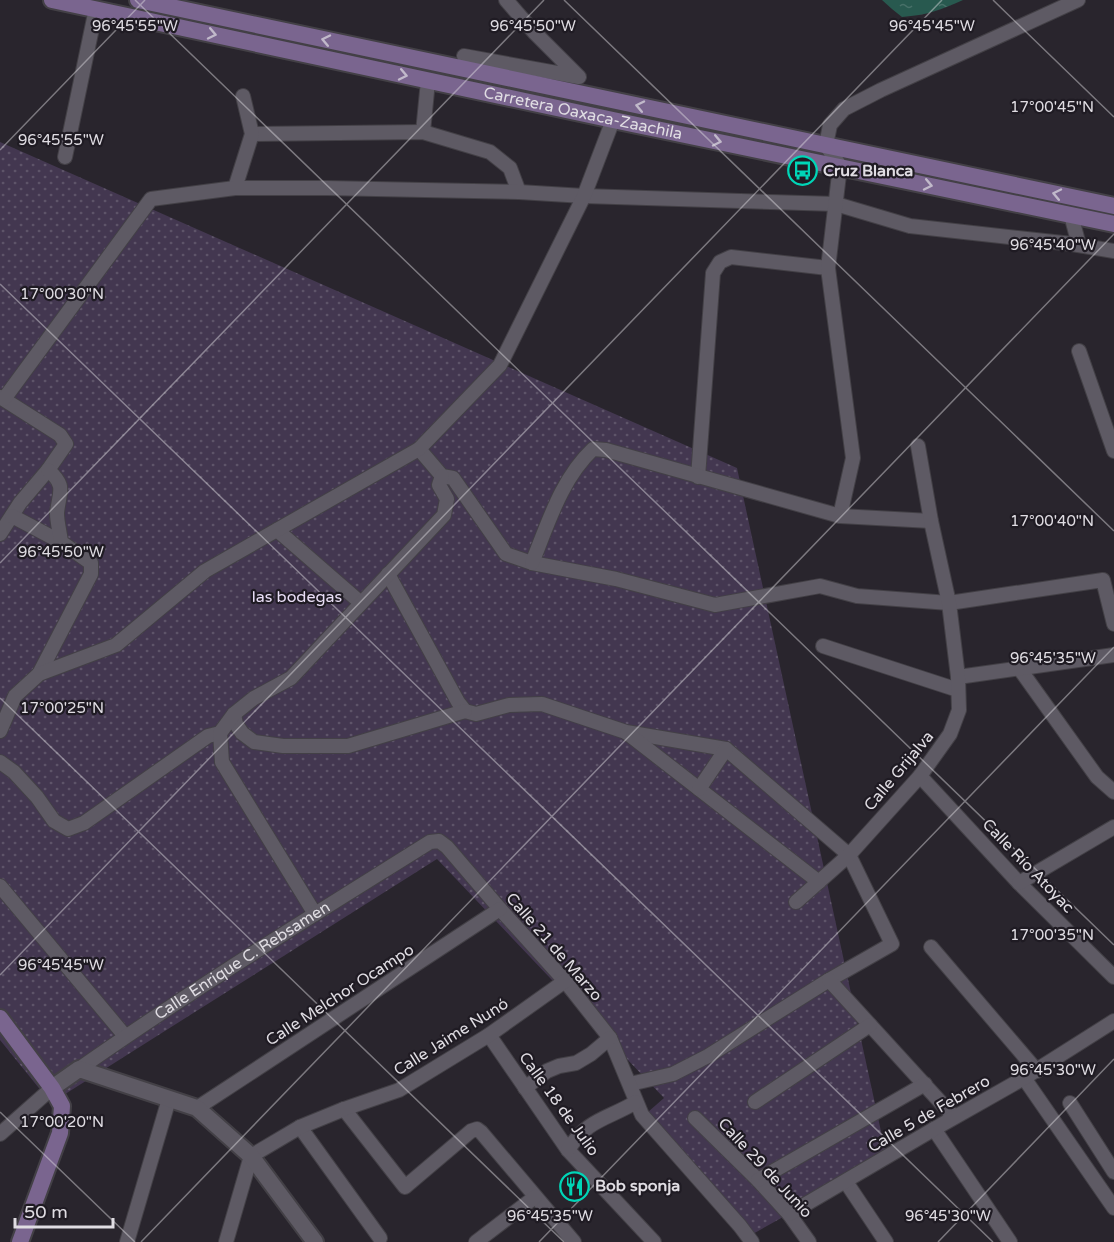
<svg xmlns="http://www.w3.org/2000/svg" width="1114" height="1242" font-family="'Varela Round',sans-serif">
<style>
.park{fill:url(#park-dots)}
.water{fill:url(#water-ripples)}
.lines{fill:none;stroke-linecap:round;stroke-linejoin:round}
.minor-casing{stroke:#434046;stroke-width:16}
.tertiary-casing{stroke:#434046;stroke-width:20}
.secondary-casing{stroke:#434046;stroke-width:20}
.minor{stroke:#5e5a64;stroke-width:14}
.tertiary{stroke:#5e5a64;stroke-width:16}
.secondary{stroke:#7a658f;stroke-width:16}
.oneway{stroke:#c1b9ca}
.ticks{fill:none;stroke:#e0dde3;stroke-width:1.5;stroke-opacity:0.45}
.labels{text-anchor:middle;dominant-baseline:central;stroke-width:4.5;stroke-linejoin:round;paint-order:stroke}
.street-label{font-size:16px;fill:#e0dde3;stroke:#1f1b23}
.poi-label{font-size:16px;font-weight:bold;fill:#e0dde3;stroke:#1f1b23;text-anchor:start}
.park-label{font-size:16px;fill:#e9def6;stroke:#1f1b23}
.ticks-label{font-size:15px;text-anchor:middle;fill:#e0dde3;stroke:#1f1b23;stroke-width:4.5;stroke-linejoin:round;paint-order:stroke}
</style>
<defs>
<pattern id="park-dots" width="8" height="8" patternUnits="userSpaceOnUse" patternTransform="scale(1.5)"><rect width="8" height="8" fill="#433750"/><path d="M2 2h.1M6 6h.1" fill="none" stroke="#5e5469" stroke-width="1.8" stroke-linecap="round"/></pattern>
<pattern id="water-ripples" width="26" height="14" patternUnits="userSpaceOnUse" patternTransform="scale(1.5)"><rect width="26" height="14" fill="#28594f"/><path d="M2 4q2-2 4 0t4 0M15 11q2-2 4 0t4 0" fill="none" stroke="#477068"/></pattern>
</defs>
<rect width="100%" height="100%" fill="#29252d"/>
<path class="park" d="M 0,142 L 737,468 L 887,1159 L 742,1240 L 640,1119 L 664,1098 L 437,859 L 51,1103 L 0,1040 Z"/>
<path class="water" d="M 882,0 L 963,0 C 941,10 927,15 902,17 L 892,9 Z"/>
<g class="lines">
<defs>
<g id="minor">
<path d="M 464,56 L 579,77 L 534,32 L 506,0"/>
<path d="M 423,132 L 428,81"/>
<path d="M 252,134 L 423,132 L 490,152 L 510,168 L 519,192"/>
<path d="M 65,157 L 96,9"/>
<path d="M 235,188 L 252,134 L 243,96"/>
<path d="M 1071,215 L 1079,245"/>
<path d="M 1079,351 L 1114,451"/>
<path d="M 0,397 L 60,435 L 66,444 L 48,470 L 20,503 L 0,534"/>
<path d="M 4,399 L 151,199 L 235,188 L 326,188 L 519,192 L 584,196 L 836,204 L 910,226 L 1072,244 L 1114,251"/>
<path d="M 419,449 L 442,476 L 453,478 L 506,554 L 532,563 L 616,579 L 715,605 L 820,586 L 857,596 L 949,603 L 1103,580 L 1114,624"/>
<path d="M 698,477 L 713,273 L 720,262 L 731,257 L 828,268"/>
<path d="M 12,516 L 61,542"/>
<path d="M 840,516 L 853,458 L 828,268 L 840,166 L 826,145 L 830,125 L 844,109 L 881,90 L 1078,0"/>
<path d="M 277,530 L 361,603"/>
<path d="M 532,563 C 548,524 561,479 593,449 L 606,450 L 840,516 L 931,521"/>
<path d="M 388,574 L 458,702 L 465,711 L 476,714 L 509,705 L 542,704 L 626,732 L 726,749 L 849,855 L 892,944 L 829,980 L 708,1056 L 673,1074 L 630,1084"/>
<path d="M 823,646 L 958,690"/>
<path d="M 1019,668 L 1097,777 L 1114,792"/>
<path d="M 39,674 L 91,574 L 91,563 L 61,542 C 60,533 57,522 57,513 C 59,492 67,486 48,470"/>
<path d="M 958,677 L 1114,655"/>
<path d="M 234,714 L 236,724 L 242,733 L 254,742 L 283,746 L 348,746 L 465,711"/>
<path d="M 0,731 L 15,696 L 39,674 L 116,645 L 205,571 L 419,449 L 500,365 L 584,196 L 613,120"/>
<path d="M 627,733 L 819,882"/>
<path d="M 0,762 L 14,772 L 37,797 L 54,821 L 68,829 L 84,823 L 208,736 L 220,733"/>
<path d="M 920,776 L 1019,883 L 1114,977"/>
<path d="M 699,789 L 726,749"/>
<path d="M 1019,883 L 1114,827"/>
<path d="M 0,886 L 125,1036"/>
<path d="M 796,902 L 849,855 L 920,776 L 950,734 L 959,710 L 958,677 L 949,603 L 931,521 L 918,446"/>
<path d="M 315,914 L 222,762 L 220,733 L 234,714 L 254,698 L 291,678 L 444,515 L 447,499 L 439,485 L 442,476"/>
<path d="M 931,947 L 1037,1071"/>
<path d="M 829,980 L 954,1117"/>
<path d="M 489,1035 L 568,1150 L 654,1242"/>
<path id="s1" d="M 79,1069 C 193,989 312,916 430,842 L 439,841 L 447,847 L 500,909 L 565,981 L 610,1038 L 642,1115 L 740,1226 L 752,1242"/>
<path d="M 1024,1078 L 1114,1208"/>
<path d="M 525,1088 L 547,1071 L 559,1066 L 576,1063 L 591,1054 L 610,1038"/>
<path d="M 755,1102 L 870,1025"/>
<path d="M 1070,1103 L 1114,1172"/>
<path d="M 197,1108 L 500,909"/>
<path d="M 344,1109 L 405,1187 L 471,1131 L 477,1129 L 481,1132 L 574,1242"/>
<path d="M 695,1118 L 758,1180 L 789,1214 L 809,1242"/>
<path d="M 300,1127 L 380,1238"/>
<path d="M 934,1129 L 1010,1242"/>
<path d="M 0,1134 L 52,1088"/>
<path d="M 568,1150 C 587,1119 608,1119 636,1102"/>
<path d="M 758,1180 L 925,1084"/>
<path d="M 846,1182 L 886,1242"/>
<path d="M 789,1214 L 934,1129 L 1024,1078 L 1114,1021"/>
<path d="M 127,1242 L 169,1099"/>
<path d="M 226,1242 L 251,1156 L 300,1127 L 344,1109 L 399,1090 L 489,1035 L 565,981"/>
<path d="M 476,1242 L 535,1197"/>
</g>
<path id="tertiary" d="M 52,1088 L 79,1069 L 197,1108 L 251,1156 L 315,1242"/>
<g id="secondary">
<path id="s2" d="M 52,0 L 613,120 L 1114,224"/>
<path d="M 138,0 L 1114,206"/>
<path d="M 0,1018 L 52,1088 L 62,1106 L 60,1133 L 20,1242"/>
</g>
</defs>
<use href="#minor" class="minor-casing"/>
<use href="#tertiary" class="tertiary-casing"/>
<use href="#secondary" class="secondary-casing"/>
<use href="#minor" class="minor"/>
<use href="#tertiary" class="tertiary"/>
<use href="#secondary" class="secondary"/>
</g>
<defs><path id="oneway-chevron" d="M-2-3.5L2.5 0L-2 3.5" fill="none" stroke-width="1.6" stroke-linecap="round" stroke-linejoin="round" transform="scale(1.5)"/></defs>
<g class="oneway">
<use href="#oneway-chevron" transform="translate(212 34) rotate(12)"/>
<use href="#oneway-chevron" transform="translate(326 40) rotate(-168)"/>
<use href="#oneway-chevron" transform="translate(403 75) rotate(12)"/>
<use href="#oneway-chevron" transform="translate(640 106) rotate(-168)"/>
<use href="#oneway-chevron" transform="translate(717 141) rotate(12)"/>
<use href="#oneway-chevron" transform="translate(928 185) rotate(12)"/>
<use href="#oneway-chevron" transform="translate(1057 194) rotate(-168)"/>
</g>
<path class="ticks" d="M 135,0 L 1114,945M 564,0 L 1114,531M 993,0 L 1114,117M 0,150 L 145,0M 0,284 L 993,1242M 0,563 L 544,0M 0,698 L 564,1242M 0,975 L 942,0M 0,1112 L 135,1242M 141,1242 L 1114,234M 539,1242 L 1114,647M 938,1242 L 1114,1059"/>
<defs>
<symbol id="bus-ring" viewBox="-11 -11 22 22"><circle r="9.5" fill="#1f1b23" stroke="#00d5b7" stroke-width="1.5"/><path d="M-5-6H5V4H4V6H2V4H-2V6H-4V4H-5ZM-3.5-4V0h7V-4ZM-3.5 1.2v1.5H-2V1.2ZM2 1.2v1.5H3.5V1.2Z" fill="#00d5b7"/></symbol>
<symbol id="restaurant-ring" viewBox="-11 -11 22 22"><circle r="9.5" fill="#1f1b23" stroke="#00d5b7" stroke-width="1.5"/><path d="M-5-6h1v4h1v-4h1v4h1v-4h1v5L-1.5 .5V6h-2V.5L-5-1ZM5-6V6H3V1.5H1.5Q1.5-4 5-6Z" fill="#00d5b7"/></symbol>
</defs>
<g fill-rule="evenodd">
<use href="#bus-ring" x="786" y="154" width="33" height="33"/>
<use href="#restaurant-ring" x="558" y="1170" width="33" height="33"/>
</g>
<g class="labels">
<g class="street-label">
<text stroke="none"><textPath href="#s2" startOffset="543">Carretera Oaxaca-Zaachila</textPath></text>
<text transform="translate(899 771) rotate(-50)">Calle Grijalva</text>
<text transform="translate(1028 866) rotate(46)">Calle Río Atoyac</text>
<text transform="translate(554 947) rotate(49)">Calle 21 de Marzo</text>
<text stroke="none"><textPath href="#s1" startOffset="196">Calle Enrique C. Rebsamen</textPath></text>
<text transform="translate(340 995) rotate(-33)">Calle Melchor Ocampo</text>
<text transform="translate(451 1037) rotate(-32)">Calle Jaime Nunó</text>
<text transform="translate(559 1104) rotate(54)">Calle 18 de Julio</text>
<text transform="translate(929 1114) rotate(-30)">Calle 5 de Febrero</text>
<text transform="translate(765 1168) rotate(47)">Calle 29 de Junio</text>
</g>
<g class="poi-label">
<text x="823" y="171">Cruz Blanca</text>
<text x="595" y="1186">Bob sponja</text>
</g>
<g class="park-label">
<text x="297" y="597">las bodegas</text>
</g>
</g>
<g class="ticks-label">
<text x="135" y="31">96°45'55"W</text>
<text x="533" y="31">96°45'50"W</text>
<text x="932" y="31">96°45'45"W</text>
<text x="1052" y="112">17°00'45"N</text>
<text x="61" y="145">96°45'55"W</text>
<text x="1053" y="250">96°45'40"W</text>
<text x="62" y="299">17°00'30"N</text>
<text x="1052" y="526">17°00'40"N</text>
<text x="61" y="557">96°45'50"W</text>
<text x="1053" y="663">96°45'35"W</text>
<text x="62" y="713">17°00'25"N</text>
<text x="1052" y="940">17°00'35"N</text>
<text x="61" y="970">96°45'45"W</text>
<text x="1053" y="1075">96°45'30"W</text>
<text x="62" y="1127">17°00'20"N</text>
<text x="550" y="1221">96°45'35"W</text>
<text x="948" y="1221">96°45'30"W</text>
</g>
<path d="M15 1218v9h98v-9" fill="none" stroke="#e0dde3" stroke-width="3"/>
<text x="24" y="1218" font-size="18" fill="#e0dde3" stroke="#1f1b23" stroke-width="4.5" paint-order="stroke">50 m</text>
</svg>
